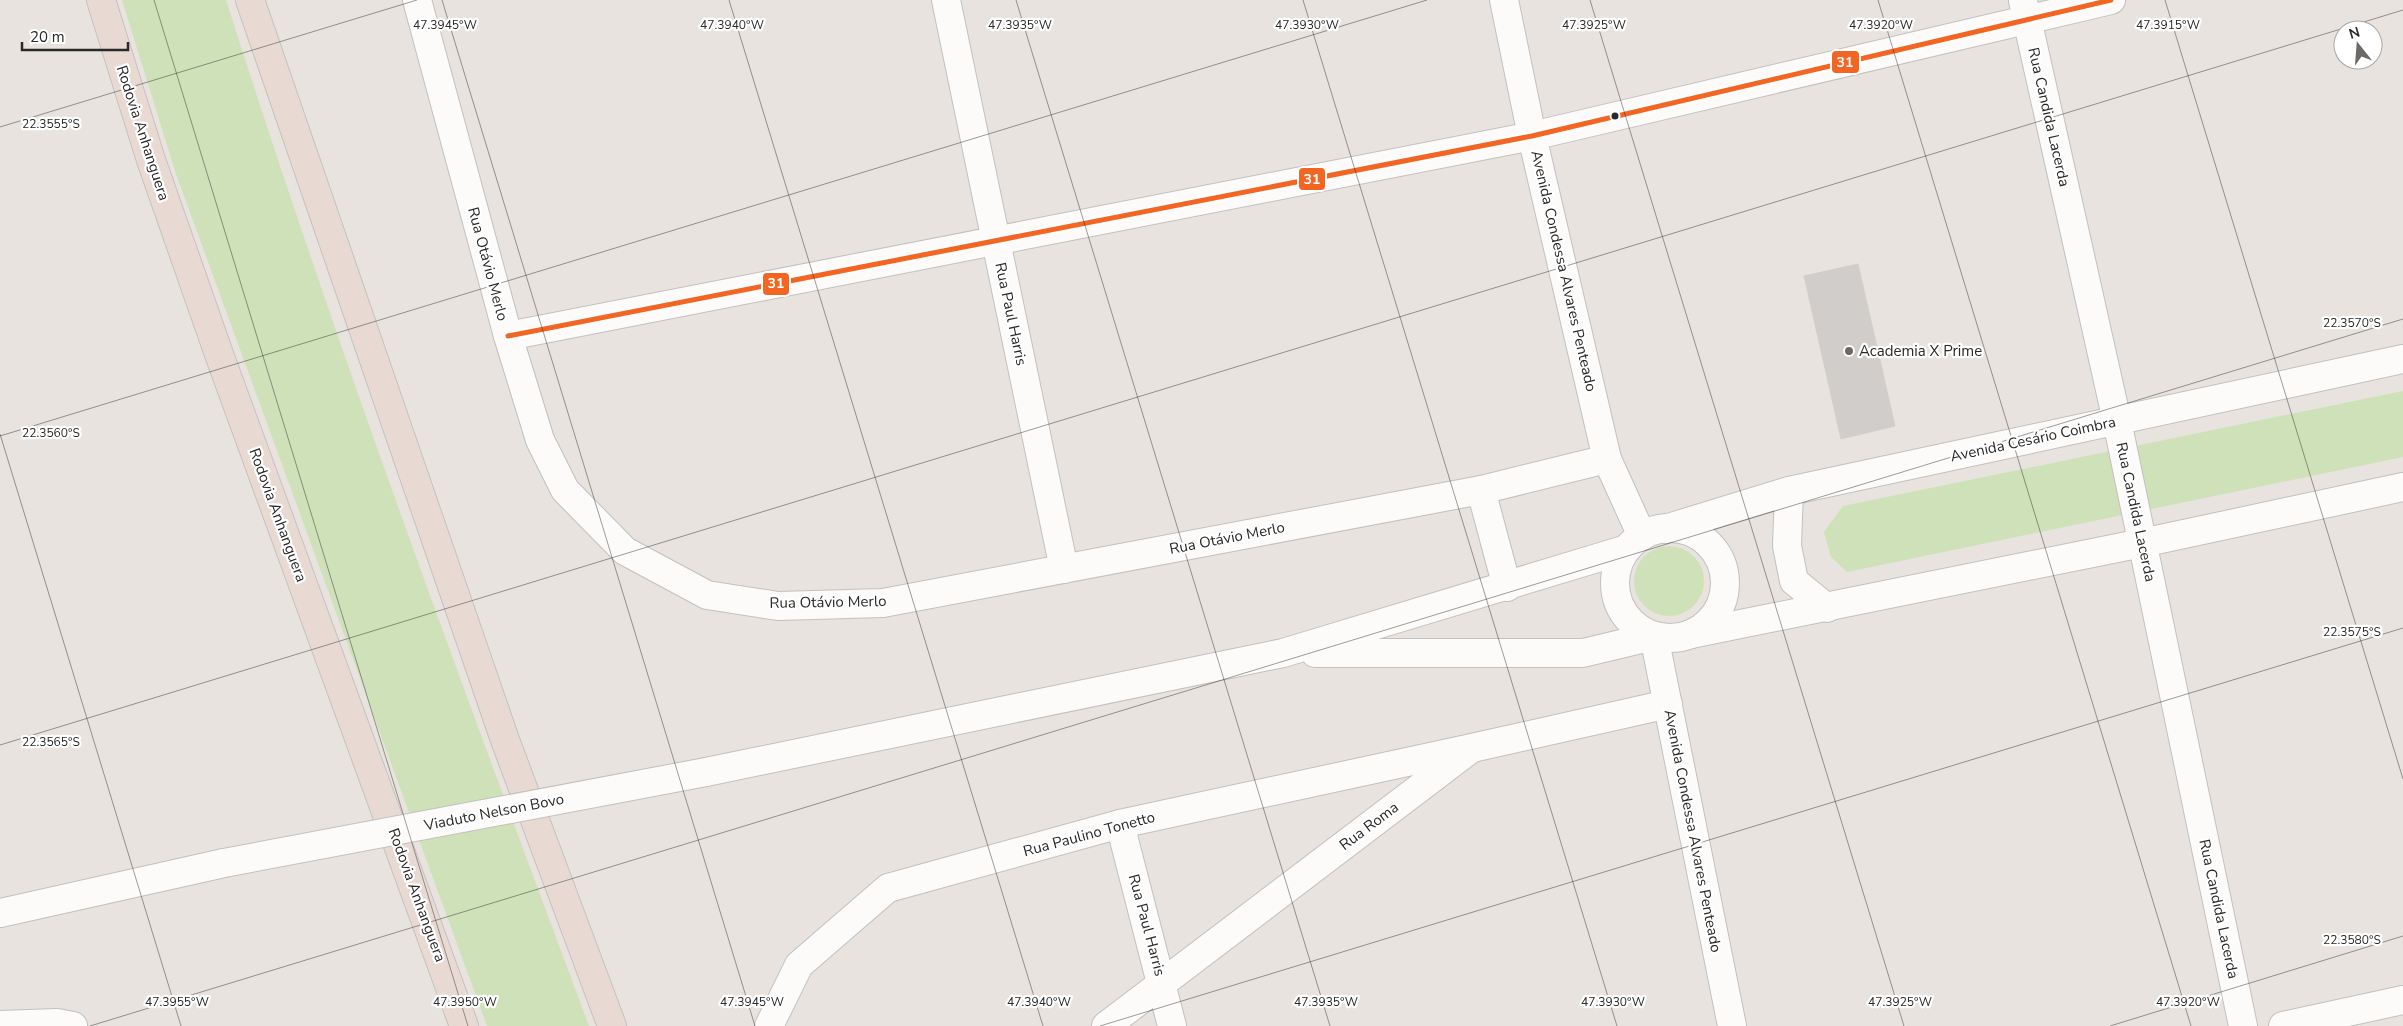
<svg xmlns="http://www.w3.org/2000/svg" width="2403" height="1026" font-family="'Nunito Sans',sans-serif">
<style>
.green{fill:#cee1b8}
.building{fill:#d0cdca;stroke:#d2cfcb}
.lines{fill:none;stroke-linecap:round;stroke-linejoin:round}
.minor-casing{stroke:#c2c0c0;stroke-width:30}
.tertiary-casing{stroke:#c2c0c0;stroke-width:30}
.motorway-casing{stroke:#c4c2c0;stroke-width:30}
.minor{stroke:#fcfbfa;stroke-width:28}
.tertiary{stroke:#fcfbfa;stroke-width:28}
.motorway{stroke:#e8dad3;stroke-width:28}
.tertiary-bridge-casing{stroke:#c2c0c0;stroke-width:30;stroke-linecap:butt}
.tertiary-bridge{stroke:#fcfbfa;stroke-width:28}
.bus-1-casing{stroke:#fff;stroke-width:9}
.bus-1{stroke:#f26522;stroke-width:5}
.ticks{fill:none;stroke:#292929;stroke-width:1;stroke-opacity:0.45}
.bus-dot{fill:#292929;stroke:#fff;stroke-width:2}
.poi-dot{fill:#6c6a68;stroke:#fff;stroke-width:2}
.labels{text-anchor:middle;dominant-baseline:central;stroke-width:4.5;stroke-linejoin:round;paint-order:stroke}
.street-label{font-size:15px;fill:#292929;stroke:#fff}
.poi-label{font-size:15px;fill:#292929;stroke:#fff;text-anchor:start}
.ticks-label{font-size:12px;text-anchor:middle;fill:#292929;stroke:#fff;stroke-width:4.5;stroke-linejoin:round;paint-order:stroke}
.line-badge{stroke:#fff;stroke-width:2}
.badge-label{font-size:14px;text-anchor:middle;font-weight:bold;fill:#fff}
</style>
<rect width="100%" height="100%" fill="#e8e3de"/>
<g class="green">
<path d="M 122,0 L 226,0 C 336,346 462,686 589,1026 L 487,1026 L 176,174 Z"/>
<path d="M 2403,391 L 2403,457 L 1847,572 L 1831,557 L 1824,532 L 1843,506 Z"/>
<circle cx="1669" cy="581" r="35"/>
</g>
<path class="building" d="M 1858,264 L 1895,426 L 1841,439 L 1804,276 Z"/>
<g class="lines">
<defs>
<g id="minor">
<path d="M 417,0 L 508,336 L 540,440 L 565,490 L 625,551 L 707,595 L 778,606 L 883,603 L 1481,490 L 1507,587"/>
<path d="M 946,0 L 1064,569"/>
<path d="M 1504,0 L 1532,136 L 1607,459 L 1642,536"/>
<path d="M 2023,1 L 2117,421 L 2243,1026"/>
<path d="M 508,336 L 1532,136 L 2111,0"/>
<path d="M 1481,490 L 1607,459"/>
<path d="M 1120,824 L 1172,1026"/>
<path d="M 0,1025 L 57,1023 L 73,1026"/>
<path d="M 769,1026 L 799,965 L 888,888 L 1120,824 L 1472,748"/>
<path d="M 1106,1026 L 1472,748 L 1668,704"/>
</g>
<g id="tertiary">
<path d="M 1789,491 L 1787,546 L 1794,581 L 1827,608"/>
<circle cx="1670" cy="583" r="55"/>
<path d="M 1665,529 L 1789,491 L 2403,359"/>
<path d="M 1691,634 L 2142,543 L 2403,487"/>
<path d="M 1315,653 L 1583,653 L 1654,636 L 1732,1026"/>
<path d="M 706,772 L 1283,653 L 1627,549"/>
<path d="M 0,913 L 224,863"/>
<path d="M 2283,1026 L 2403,1000"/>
</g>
<g id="motorway">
<path d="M 101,0 L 151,160 L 220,357 L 464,1026"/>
<path d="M 250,0 L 505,740 L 612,1026"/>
</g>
</defs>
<use href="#minor" class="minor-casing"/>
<use href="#tertiary" class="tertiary-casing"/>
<use href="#motorway" class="motorway-casing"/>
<use href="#minor" class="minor"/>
<use href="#tertiary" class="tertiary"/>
<use href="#motorway" class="motorway"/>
<defs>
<path id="tertiary-bridge" d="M 224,863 L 706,772"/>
</defs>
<use href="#tertiary-bridge" class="tertiary-bridge-casing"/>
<use href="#tertiary-bridge" class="tertiary-bridge"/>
<defs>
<path id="bus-1" d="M 508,336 L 1532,136 L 2111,0"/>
</defs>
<use href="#bus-1" class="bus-1-casing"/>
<use href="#bus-1" class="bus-1"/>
</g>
<path class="ticks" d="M 154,0 L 468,1026M 442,0 L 755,1026M 729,0 L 1043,1026M 1016,0 L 1330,1026M 1303,0 L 1617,1026M 1590,0 L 1904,1026M 1878,0 L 2191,1026M 2165,0 L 2403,779M 0,127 L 417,0M 0,434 L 181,1026M 0,436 L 1427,0M 0,745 L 2403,10M 90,1026 L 2403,319M 1100,1026 L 2403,628M 2110,1026 L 2403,936"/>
<circle class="bus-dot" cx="1615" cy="116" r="4.5"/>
<circle class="poi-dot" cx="1849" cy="351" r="5"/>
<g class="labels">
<g class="street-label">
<text transform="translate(2049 117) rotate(77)">Rua Candida Lacerda</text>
<text transform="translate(143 133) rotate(72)">Rodovia Anhanguera</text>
<text transform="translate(488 264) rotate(75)">Rua Otávio Merlo</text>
<text transform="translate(1564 271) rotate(77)">Avenida Condessa Alvares Penteado</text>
<text transform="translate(1011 314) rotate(78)">Rua Paul Harris</text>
<text transform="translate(2033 439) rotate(-12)">Avenida Cesário Coimbra</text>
<text transform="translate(2136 512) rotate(78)">Rua Candida Lacerda</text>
<text transform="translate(278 515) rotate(70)">Rodovia Anhanguera</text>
<text transform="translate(1227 538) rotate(-11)">Rua Otávio Merlo</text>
<text transform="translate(828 602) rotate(-1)">Rua Otávio Merlo</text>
<text transform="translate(494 812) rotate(-11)">Viaduto Nelson Bovo</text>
<text transform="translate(1369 826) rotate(-37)">Rua Roma</text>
<text transform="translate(1693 831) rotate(79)">Avenida Condessa Alvares Penteado</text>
<text transform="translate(1089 834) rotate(-15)">Rua Paulino Tonetto</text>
<text transform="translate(417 895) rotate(70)">Rodovia Anhanguera</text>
<text transform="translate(2219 909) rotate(78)">Rua Candida Lacerda</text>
<text transform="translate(1147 925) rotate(75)">Rua Paul Harris</text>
</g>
<g class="poi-label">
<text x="1859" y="351">Academia X Prime</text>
</g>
</g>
<g class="ticks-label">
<text x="445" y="29">47.3945°W</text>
<text x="732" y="29">47.3940°W</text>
<text x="1020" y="29">47.3935°W</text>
<text x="1307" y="29">47.3930°W</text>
<text x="1594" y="29">47.3925°W</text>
<text x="1881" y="29">47.3920°W</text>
<text x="2168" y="29">47.3915°W</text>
<text x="51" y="128">22.3555°S</text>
<text x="2352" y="327">22.3570°S</text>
<text x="51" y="437">22.3560°S</text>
<text x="2352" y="636">22.3575°S</text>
<text x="51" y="746">22.3565°S</text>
<text x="2352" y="944">22.3580°S</text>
<text x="177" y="1006">47.3955°W</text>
<text x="465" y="1006">47.3950°W</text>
<text x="752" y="1006">47.3945°W</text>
<text x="1039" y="1006">47.3940°W</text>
<text x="1326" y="1006">47.3935°W</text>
<text x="1613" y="1006">47.3930°W</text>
<text x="1900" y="1006">47.3925°W</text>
<text x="2188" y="1006">47.3920°W</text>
</g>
<g class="line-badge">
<rect x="1831" y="50" width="29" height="24" rx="5" fill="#f26522"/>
<rect x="1298" y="167" width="28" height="24" rx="5" fill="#f26522"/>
<rect x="762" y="272" width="28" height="24" rx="5" fill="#f26522"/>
</g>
<g class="badge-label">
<text x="1845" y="67">31</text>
<text x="1312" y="184">31</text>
<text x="776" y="288">31</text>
</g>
<g transform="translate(2358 45) rotate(343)"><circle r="24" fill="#ffffff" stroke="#a9a9a9"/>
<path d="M0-4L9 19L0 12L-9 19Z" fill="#6c6a68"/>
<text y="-8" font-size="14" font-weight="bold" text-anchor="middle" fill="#292929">N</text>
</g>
<path d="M22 42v8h106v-8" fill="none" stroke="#292929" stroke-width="2.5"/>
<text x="30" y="42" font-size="15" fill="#292929" stroke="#ffffff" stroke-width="4" paint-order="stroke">20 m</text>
</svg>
